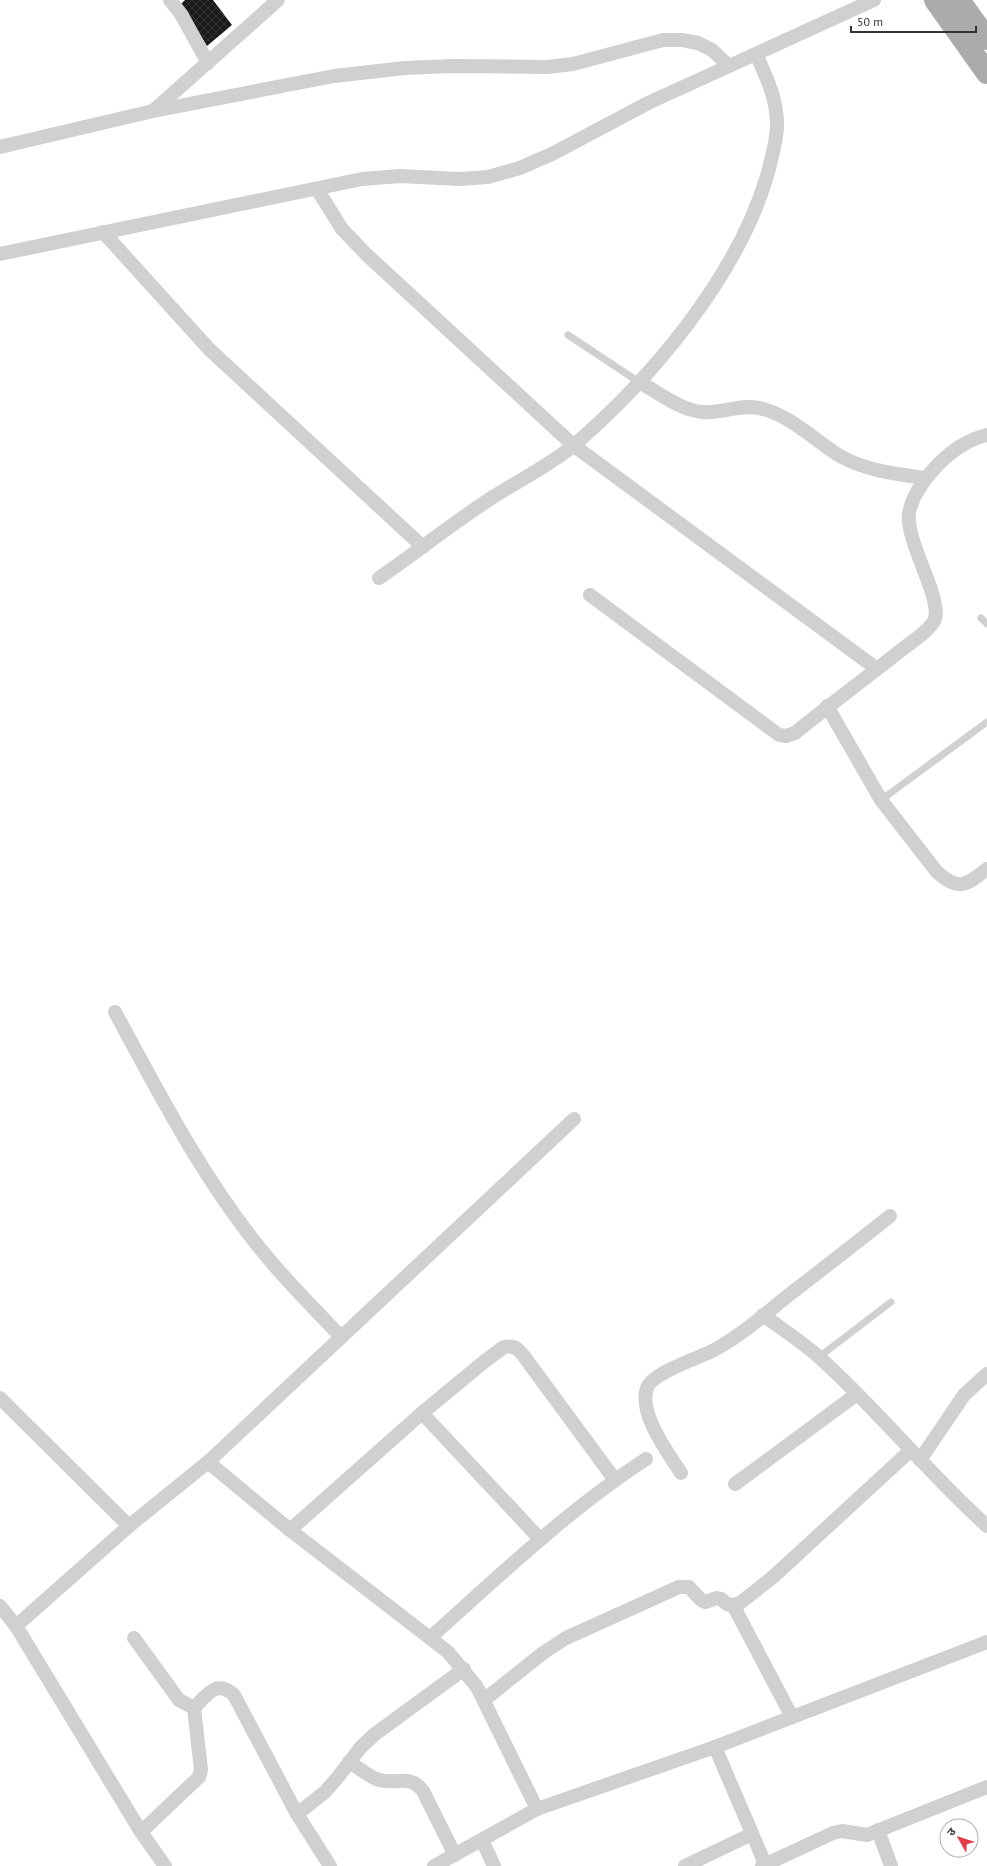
<svg xmlns="http://www.w3.org/2000/svg" width="987" height="1866" font-family="'PT Sans','Noto Sans Devanagari',sans-serif">
<style>
.building{fill:url(#building-cross-hatch)}
.lines{fill:none;stroke-linecap:round;stroke-linejoin:round}
.lane{stroke:#d0d0d0;stroke-width:7}
.street{stroke:#d0d0d0;stroke-width:14}
.primary{stroke:#ababab;stroke-width:22}
</style>
<defs>
<pattern id="building-cross-hatch" width="8" height="8" patternUnits="userSpaceOnUse"><rect width="8" height="8" fill="#1a1a1a"/><path d="M0 0l8 8M0 8l8-8" fill="none" stroke="#333"/></pattern>
</defs>
<rect width="100%" height="100%" fill="#fff"/>
<path class="building" d="M 185,0 L 213,0 L 232,25 L 207,46 L 181,4 Z"/>
<g class="lines">
<g class="lane">
<path d="M 568,335 L 639,382"/>
<path d="M 981,618 L 987,624"/>
<path d="M 881,800 L 987,722"/>
<path d="M 819,1357 L 891,1302"/>
</g>
<g class="street">
<path d="M 170,0 L 181,14 L 208,63"/>
<path d="M 153,111 L 278,0"/>
<path d="M 0,147 L 153,111 L 334,76 L 405,68 L 452,66 L 547,67 L 573,64 L 663,40 L 682,40 L 698,43 L 712,50 L 729,66"/>
<path d="M 317,189 L 342,229 L 367,255 L 573,445 L 877,669"/>
<path d="M 103,232 L 209,349 L 423,547"/>
<path d="M 0,254 L 362,179 L 400,176 L 460,179 L 488,177 L 520,168 L 554,153 L 648,103 L 874,0"/>
<path d="M 639,382 C 658,392 680,410 702,412 C 721,414 740,404 759,408 C 787,413 816,441 840,456 C 867,471 896,474 925,478"/>
<path d="M 379,578 C 417,552 454,522 493,497 C 520,480 548,466 573,446 C 652,378 737,277 767,176 C 771,161 776,143 777,128 C 778,101 767,78 756,54"/>
<path d="M 590,595 L 779,735 L 786,736 L 795,733 C 829,705 865,679 900,651 C 911,642 927,633 934,621 C 938,614 935,607 934,600 C 929,577 906,535 909,513 C 912,497 923,481 934,469 C 947,454 967,439 987,435"/>
<path d="M 827,706 L 881,800 L 937,872 C 959,892 966,885 987,869"/>
<path d="M 115,1012 C 160,1095 203,1179 263,1252 C 287,1282 315,1309 341,1337"/>
<path d="M 763,1315 C 782,1329 802,1342 819,1357 C 878,1410 928,1473 987,1526"/>
<path d="M 0,1398 L 129,1526"/>
<path d="M 422,1413 L 540,1539"/>
<path d="M 920,1460 L 964,1395 L 987,1374"/>
<path d="M 208,1462 L 290,1530 L 448,1652 L 477,1687 L 537,1809"/>
<path d="M 681,1473 C 668,1453 638,1413 647,1388 C 653,1372 700,1358 716,1349 C 741,1335 763,1316 785,1298 C 820,1271 855,1244 890,1216"/>
<path d="M 735,1484 L 857,1394"/>
<path d="M 290,1530 L 422,1413 L 485,1361 L 504,1347 C 514,1345 517,1348 523,1355 L 615,1480"/>
<path d="M 733,1605 L 792,1717"/>
<path d="M 0,1606 L 16,1626 L 141,1832 L 165,1866"/>
<path d="M 16,1626 L 129,1526 L 208,1462 L 574,1119"/>
<path d="M 431,1637 C 500,1575 568,1510 646,1459"/>
<path d="M 134,1638 L 179,1700 L 194,1708"/>
<path d="M 484,1700 L 543,1653 L 566,1638 L 679,1587 L 689,1587 L 701,1600 L 705,1602 L 717,1598 L 721,1599 L 727,1604 L 733,1605 L 740,1603 L 773,1577 L 911,1450"/>
<path d="M 715,1747 L 766,1866"/>
<path d="M 349,1762 C 358,1767 369,1777 379,1780 C 398,1785 409,1773 423,1791 L 455,1855"/>
<path d="M 297,1814 L 325,1792 L 338,1777 L 361,1747 L 375,1734 L 464,1669"/>
<path d="M 878,1830 L 891,1866"/>
<path d="M 141,1832 L 199,1777 L 201,1770 L 194,1708 C 207,1695 216,1679 234,1695 L 297,1814 L 330,1866"/>
<path d="M 482,1840 L 494,1866"/>
<path d="M 434,1866 L 537,1809 L 715,1747 L 987,1642"/>
<path d="M 685,1866 L 752,1834"/>
<path d="M 762,1866 L 833,1833 L 842,1831 L 867,1835 L 987,1787"/>
</g>
<g class="primary">
<path d="M 935,0 L 987,73"/>
<path d="M 959,0 L 987,39"/>
</g>
</g>
<g transform="translate(959 1838) rotate(309)"><circle r="19" fill="#ffffff" stroke="#adadad"/>
<path d="M0-3L7 15L0 10L-7 15Z" fill="#e63946"/>
<text y="-6" font-size="11" font-weight="bold" text-anchor="middle" fill="#333333">उ</text>
</g>
<path d="M851 26v6h125v-6" fill="none" stroke="#333333" stroke-width="2"/>
<text x="857" y="26" font-size="12" fill="#333333" stroke="#ffffff" stroke-width="3" paint-order="stroke">50 m</text>
</svg>
